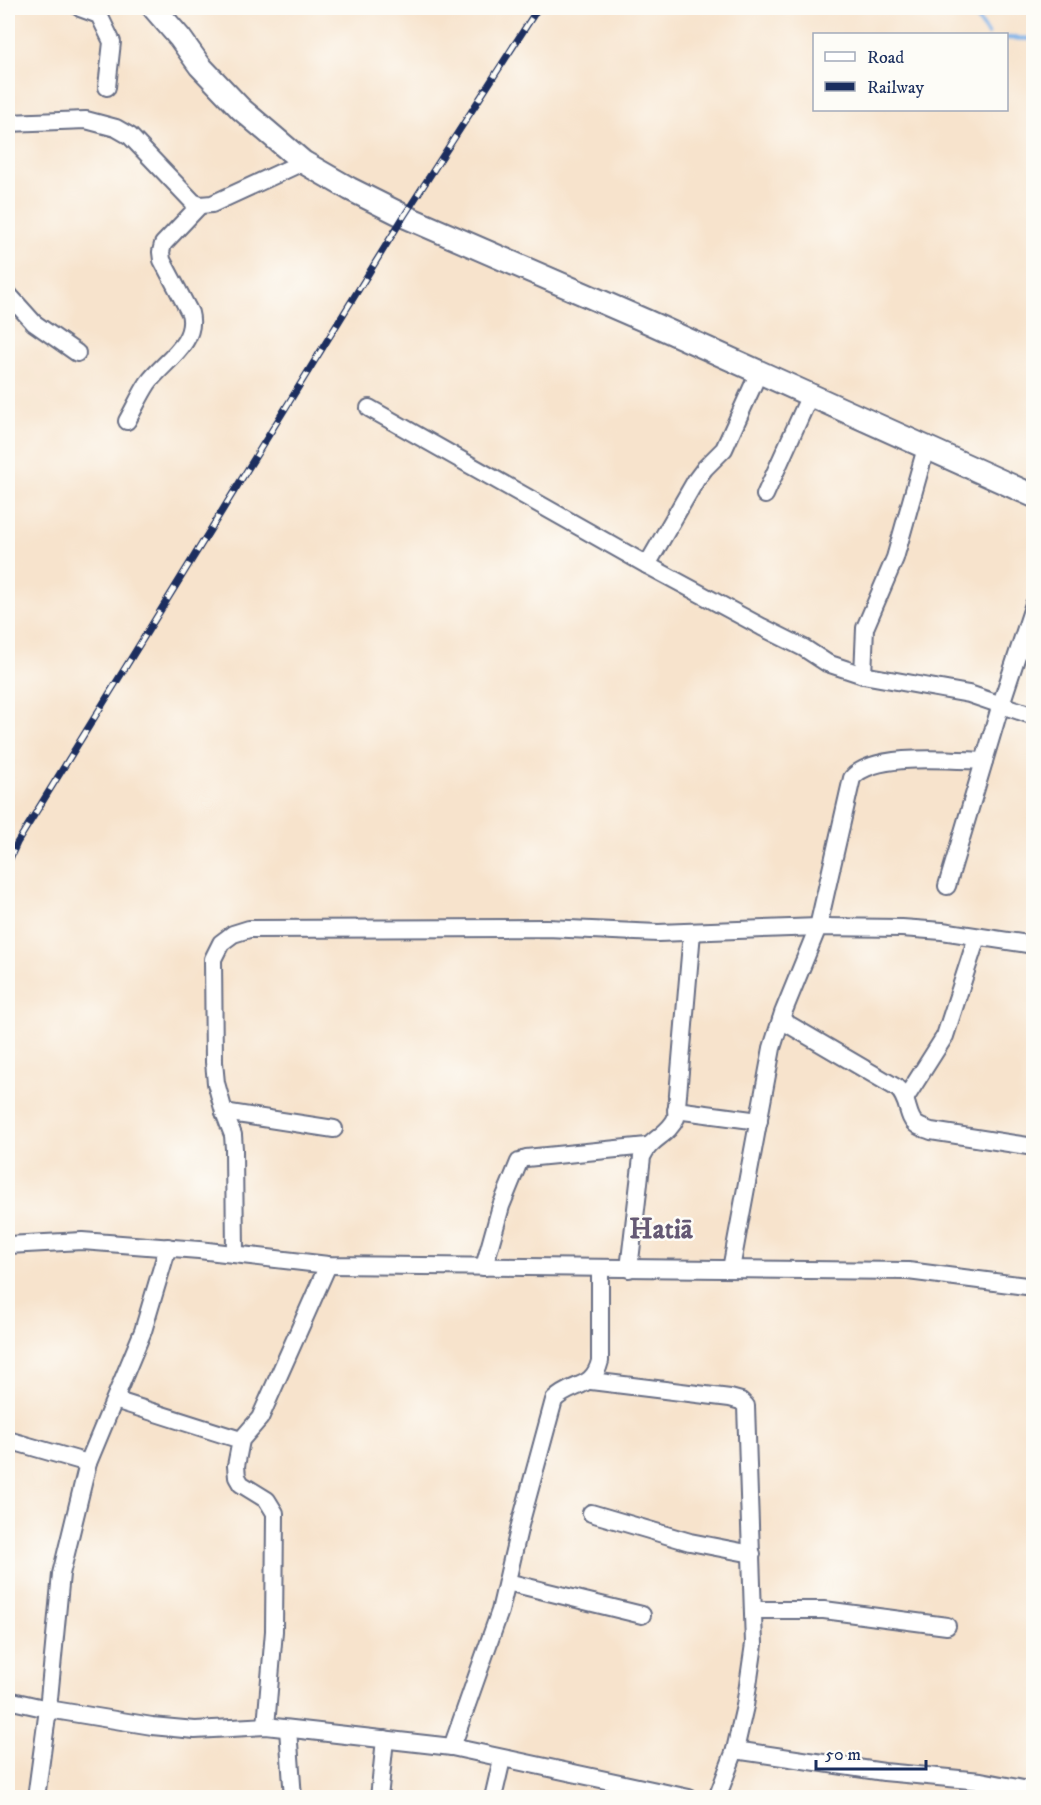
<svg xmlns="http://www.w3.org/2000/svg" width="1041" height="1805" font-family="'IM FELL DW Pica',serif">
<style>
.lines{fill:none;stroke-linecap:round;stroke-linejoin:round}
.stream{stroke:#79b0e8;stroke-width:4.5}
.street-casing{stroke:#686e84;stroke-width:20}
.secondary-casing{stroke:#686e84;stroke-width:26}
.street{stroke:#fff;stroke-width:16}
.secondary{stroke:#fff;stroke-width:22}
.rail-casing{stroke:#1b2f5e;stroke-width:7}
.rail{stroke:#fdfcf7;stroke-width:4.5;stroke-dasharray:14;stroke-linecap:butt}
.labels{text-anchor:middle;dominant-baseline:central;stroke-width:5;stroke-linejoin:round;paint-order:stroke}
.district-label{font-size:28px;font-weight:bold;fill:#655974;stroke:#fdfcf7}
</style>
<rect width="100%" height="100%" fill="#fdfcf7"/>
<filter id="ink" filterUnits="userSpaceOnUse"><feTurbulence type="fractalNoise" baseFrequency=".0167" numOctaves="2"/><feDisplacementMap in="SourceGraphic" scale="12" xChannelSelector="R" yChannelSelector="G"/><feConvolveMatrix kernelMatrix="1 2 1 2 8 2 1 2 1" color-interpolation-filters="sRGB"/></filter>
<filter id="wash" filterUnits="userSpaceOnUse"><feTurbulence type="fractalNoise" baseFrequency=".008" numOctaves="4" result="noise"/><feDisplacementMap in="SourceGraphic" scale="24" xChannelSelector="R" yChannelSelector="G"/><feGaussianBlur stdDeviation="1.35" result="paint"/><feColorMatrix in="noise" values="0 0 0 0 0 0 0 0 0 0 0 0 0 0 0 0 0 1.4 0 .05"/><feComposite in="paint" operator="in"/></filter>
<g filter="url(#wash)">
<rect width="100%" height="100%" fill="#f7e3cc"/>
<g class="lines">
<g class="stream">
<path d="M 971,8 L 988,34"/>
<path d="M 1006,38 L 1034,39"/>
</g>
</g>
</g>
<g filter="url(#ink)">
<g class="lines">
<defs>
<g id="street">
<path d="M 80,8 L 99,15 L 112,42 L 107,87"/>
<path d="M 8,123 L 86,120 L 116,128 L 130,136 L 193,202 L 200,205 L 212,204 L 303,162"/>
<path d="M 8,294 L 34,323 L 77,353"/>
<path d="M 369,408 L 647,565 L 762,627 L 804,648 L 827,663 L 863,675 L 969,694 L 1034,716"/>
<path d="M 127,421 C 134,409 140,395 148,383 C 163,362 198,343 190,313 L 162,260 L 161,252 L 163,244 L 200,205"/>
<path d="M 765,495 L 810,395"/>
<path d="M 647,565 L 696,480 L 705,468 L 724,449 L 759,372"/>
<path d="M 863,675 L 865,628 L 895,558 L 926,448"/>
<path d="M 947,886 L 1001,704 L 1034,604"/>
<path d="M 781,1020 L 897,1088 C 910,1099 906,1118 917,1125 C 921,1128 926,1129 931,1131 L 1034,1147"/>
<path d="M 905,1099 L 945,1036 L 977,937"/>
<path d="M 676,1110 L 759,1121"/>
<path d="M 224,1112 L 334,1129"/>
<path d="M 526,1158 L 647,1146"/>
<path d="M 8,1245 L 82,1241 L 199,1250 L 328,1265 L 908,1271 L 1034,1287"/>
<path d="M 168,1247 L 143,1331 L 88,1463 L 61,1574 L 48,1709 L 152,1726 L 195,1730 L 266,1726 L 452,1747 L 689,1798"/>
<path d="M 235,1254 L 234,1149 L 233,1135 L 224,1112 L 216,1083 L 214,1062 L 213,959 L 221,943 L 233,934 L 249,929 L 547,928 L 658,933 L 818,927 L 902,928 L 942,931 L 1034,945"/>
<path d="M 484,1267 L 501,1206 L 519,1162"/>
<path d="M 629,1269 L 642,1157 C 650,1138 668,1136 676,1118 L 692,932"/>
<path d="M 731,1269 L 772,1048 L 783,1013 L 818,927 L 852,778 C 873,752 952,760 984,761"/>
<path d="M 591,1381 L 730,1398 L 741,1401 L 746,1406 L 754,1644 L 745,1706 L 735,1750"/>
<path d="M 115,1400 L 241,1440"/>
<path d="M 8,1440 L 88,1463"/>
<path d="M 591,1513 L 690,1542 L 752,1554"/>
<path d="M 507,1582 L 642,1615"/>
<path d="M 754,1610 L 824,1610 L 947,1626"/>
<path d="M 8,1700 L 48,1709 L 36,1798"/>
<path d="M 266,1726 L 274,1631 L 275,1513 L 267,1500 L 241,1484 L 237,1477 L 236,1466 L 241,1440 L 260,1418 L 328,1265"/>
<path d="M 288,1729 L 293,1798"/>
<path d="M 452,1747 L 500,1611 L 520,1525 L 554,1400 C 572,1382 593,1390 600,1361 L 600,1269"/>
<path d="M 379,1798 L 385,1739"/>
<path d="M 493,1798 L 502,1759"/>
<path d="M 717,1798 L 735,1750 L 884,1772 L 981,1781 L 1034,1791"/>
</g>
<path id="secondary" d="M 154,8 L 180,38 L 200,66 L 241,109 L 303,162 L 350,189 L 404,216 L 646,321 L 1034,496"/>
</defs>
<use href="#street" class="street-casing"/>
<use href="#secondary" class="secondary-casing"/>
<use href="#street" class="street"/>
<use href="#secondary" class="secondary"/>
<defs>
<path id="rail" d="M 8,863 L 17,843 L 404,216 L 538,8"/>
</defs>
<use href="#rail" class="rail-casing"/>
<use href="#rail" class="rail"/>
</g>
</g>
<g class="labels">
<g class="district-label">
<text x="661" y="1229">Hatiā</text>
</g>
</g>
<rect width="1041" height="1805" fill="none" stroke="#fdfcf7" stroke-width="30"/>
<rect x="813" y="33" width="195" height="78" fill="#fdfcf7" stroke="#a3aaba" stroke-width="1.5"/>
<rect x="825" y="52" width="30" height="9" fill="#ffffff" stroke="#a3aaba" stroke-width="1.5"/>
<text x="867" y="63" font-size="18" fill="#1b2f5e">Road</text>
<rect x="825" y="82" width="30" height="9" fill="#1b2f5e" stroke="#a3aaba" stroke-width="1.5"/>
<text x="867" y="93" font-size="18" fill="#1b2f5e">Railway</text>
<path d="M816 1760v9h110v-9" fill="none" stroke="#1b2f5e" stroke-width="3"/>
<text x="825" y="1760" font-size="18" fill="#1b2f5e" stroke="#fdfcf7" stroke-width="4.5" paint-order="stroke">50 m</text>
</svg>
